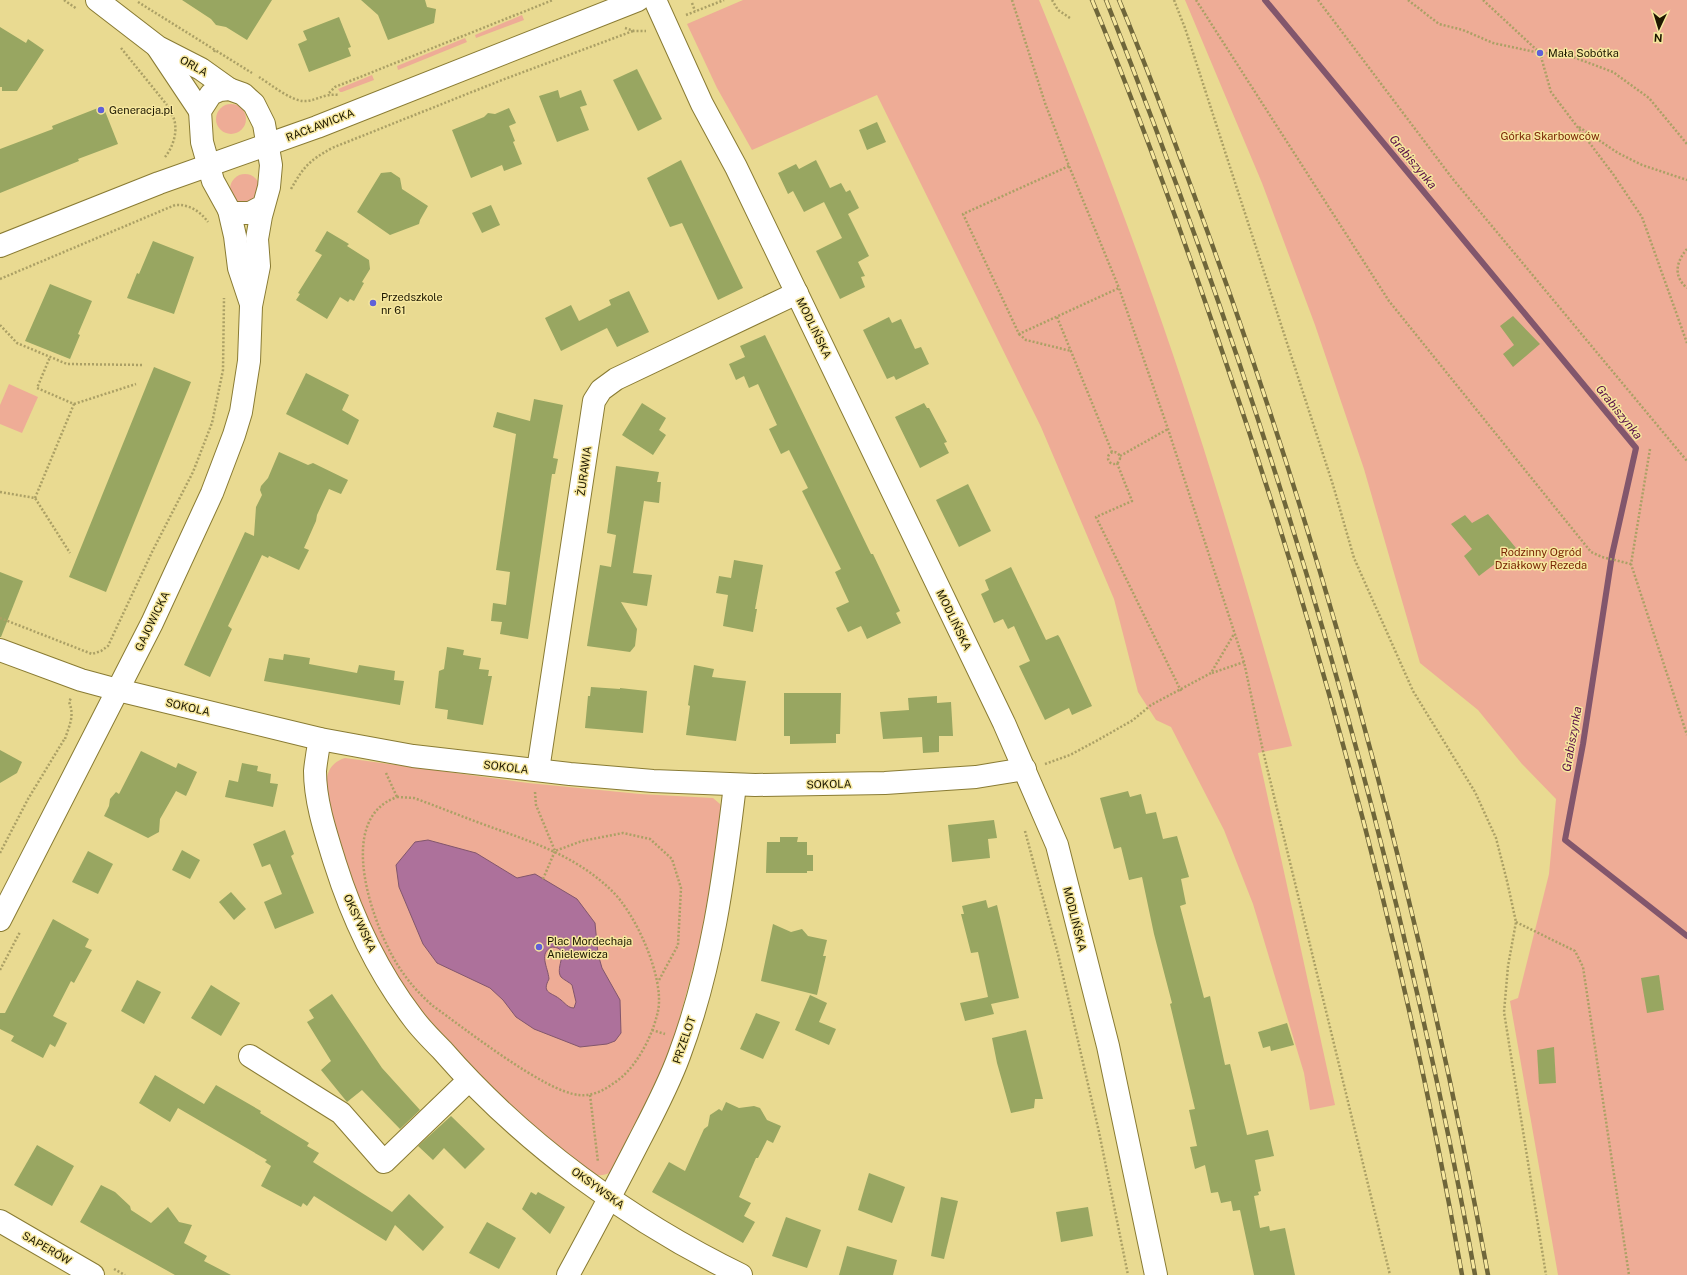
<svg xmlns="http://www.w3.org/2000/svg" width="1687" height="1275" font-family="'Public Sans',sans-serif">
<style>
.green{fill:#eeac96}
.water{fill:#ad719b;stroke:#82566c;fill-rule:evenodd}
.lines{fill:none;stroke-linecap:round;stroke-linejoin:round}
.stream{stroke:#82566c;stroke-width:6}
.building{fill:#98a661}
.minor-casing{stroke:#897b33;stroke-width:24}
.path{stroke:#aba065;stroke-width:2.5;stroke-dasharray:2 2;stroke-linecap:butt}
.minor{stroke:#fff;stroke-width:22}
.rail-casing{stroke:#6f663a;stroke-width:4.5}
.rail{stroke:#f6e79e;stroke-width:3;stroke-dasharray:9;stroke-linecap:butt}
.poi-dot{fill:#5f60d8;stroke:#f6e79e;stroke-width:1.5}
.labels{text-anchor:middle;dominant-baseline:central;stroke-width:3;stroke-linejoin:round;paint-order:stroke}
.poi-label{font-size:11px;fill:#1d1800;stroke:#f6e79e;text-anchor:start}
.street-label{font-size:11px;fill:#1d1800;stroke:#f6e79e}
.park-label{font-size:11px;fill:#7a2604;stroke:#f6e79e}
.water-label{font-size:12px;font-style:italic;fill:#590f49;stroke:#f6e79e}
</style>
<rect width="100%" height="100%" fill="#e9da91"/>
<g class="green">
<path d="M 743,0 L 1039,0 C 1075,88 1110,176 1142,266 C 1199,423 1246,585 1292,746 L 1258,753 L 1335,1105 L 1310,1110 L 1304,1073 L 1253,904 L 1224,830 L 1171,727 L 1156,720 L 1138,692 L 1114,599 L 1041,427 L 877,95 L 752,150 L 717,88 L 687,24 Z"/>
<path d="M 1185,0 L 1687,0 L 1687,1275 L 1558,1275 L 1510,1001 L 1518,998 L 1549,874 L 1556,799 L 1522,764 L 1478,710 L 1420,663 L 1364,469 L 1315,325 L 1262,183 Z"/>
<path d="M 522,15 L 524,20 L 476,38 L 475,35 Z"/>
<path d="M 465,38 L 467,42 L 398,70 L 397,66 Z"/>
<path d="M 372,75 L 374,80 L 342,92 L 340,92 L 338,89 Z"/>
<circle cx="231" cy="119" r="15"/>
<circle cx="245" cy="189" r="15"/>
<path d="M 9,384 L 38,397 L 22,433 L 0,424 L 0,405 Z"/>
<path d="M 345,758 L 528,783 L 640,794 L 713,798 L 720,804 L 723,811 L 713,896 L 673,1042 L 656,1084 L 614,1170 C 608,1174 602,1177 594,1174 C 581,1170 557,1147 546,1137 C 497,1094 447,1049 409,995 C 375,947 354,890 338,835 C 333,818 325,798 327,779 C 328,768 335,761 345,758 Z"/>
</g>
<path class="water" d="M 428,840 L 476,853 L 517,878 L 535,874 L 577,899 L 595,923 L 598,954 L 602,968 L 620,1000 L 621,1033 L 615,1041 L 607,1044 L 580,1047 L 534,1029 L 516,1017 L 503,1000 L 490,988 L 437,963 L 423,944 L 399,887 L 396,865 L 415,842 ZM 552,947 C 572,948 554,967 561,977 C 564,980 569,982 572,985 L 576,1002 L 574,1008 C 568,1008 565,1003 561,1000 C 552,992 541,994 549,979 C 548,967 538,953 552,947 Z"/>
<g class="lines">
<path class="stream" d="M 1265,0 L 1636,448 L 1612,555 L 1583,744 L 1565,840 L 1687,936"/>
</g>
<g class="building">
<path d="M 182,0 L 272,0 L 247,40 L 226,27 L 216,25 L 211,19 Z"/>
<path d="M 361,0 L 425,0 L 427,7 L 436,9 L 434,23 L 388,40 L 378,15 Z"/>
<path d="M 339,17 L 351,47 L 348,48 L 351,56 L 309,72 L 298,44 L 307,40 L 303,31 Z"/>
<path d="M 0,27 L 26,43 L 28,39 L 44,50 L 17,91 L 2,91 L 2,87 L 0,87 Z"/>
<path d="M 637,69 L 662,119 L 638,131 L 613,80 Z"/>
<path d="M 558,90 L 560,98 L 581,90 L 587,105 L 580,107 L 589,130 L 557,142 L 539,96 Z"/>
<path d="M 103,106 L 118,144 L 78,159 L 79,161 L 0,193 L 0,149 L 53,129 L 52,126 Z"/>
<path d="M 509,108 L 516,123 L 509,126 L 515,141 L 513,142 L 522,164 L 504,171 L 502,165 L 471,178 L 452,130 L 484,117 L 488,113 L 495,114 Z"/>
<path d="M 877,122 L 886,142 L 867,150 L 859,130 Z"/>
<path d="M 681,160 L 743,288 L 718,300 L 682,223 L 670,227 L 647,178 Z"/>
<path d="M 816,160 L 830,188 L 841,183 L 846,192 L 850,190 L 859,208 L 848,214 L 869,256 L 858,262 L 865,276 L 861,277 L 865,287 L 840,299 L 816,251 L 842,238 L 824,202 L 804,212 L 793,191 L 788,194 L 778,173 L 796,164 L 799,169 Z"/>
<path d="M 391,172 L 400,178 L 402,189 L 428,206 L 420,220 L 419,224 L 390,235 L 357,212 L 381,173 Z"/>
<path d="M 491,205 L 500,225 L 482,233 L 472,213 Z"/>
<path d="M 327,231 L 349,244 L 347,246 L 369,260 L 370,269 L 362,282 L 364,283 L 354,301 L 350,299 L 348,302 L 340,297 L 327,319 L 296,300 L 300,294 L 298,293 L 322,255 L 315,251 Z"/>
<path d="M 153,241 L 194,257 L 174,314 L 127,298 L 137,273 L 139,274 Z"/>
<path d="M 50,284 L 92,301 L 78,334 L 80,335 L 70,359 L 25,341 Z"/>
<path d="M 629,291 L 649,332 L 617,347 L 607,328 L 561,351 L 545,318 L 571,305 L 579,321 L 611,305 L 609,300 Z"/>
<path d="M 1513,316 L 1540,344 L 1513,367 L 1503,354 L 1514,345 L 1500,326 Z"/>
<path d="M 889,317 L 892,323 L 901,319 L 915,349 L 921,347 L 929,364 L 896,380 L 894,376 L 887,379 L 863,330 Z"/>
<path d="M 765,335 L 871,554 L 873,554 L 900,611 L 896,613 L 901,623 L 867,639 L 861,626 L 848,632 L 836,608 L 849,602 L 835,572 L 841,569 L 802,491 L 808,488 L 789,450 L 781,454 L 769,429 L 777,425 L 758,384 L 749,388 L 744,376 L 736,380 L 729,364 L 745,357 L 740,346 Z"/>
<path d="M 154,367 L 191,382 L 106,592 L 69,577 Z"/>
<path d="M 306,373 L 349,395 L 342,410 L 359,420 L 348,445 L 286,414 Z"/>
<path d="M 534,399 L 563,405 L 553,458 L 558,459 L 555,474 L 552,474 L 528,639 L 500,634 L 502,622 L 491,621 L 493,603 L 506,605 L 510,572 L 496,570 L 516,434 L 493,427 L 497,412 L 530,421 Z"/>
<path d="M 642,403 L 666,418 L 659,430 L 666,435 L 653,455 L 622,435 Z"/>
<path d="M 924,403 L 927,408 L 929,408 L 947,442 L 944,443 L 949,453 L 920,468 L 895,417 Z"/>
<path d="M 279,452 L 308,465 L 313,463 L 348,480 L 341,494 L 329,489 L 317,515 L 316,521 L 304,548 L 309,550 L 299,570 L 269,556 L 268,558 L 262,555 L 228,626 L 232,629 L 210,677 L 184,665 L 245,532 L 254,536 L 256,507 L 262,495 L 260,490 L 261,486 L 268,478 Z"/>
<path d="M 616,466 L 659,472 L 657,482 L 661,482 L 659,503 L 644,501 L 633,573 L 652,575 L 647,606 L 621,602 L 637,629 L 635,646 L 630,652 L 587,646 L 600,565 L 611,567 L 616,535 L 607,533 Z"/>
<path d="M 968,484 L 991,531 L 959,547 L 936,500 Z"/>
<path d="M 1488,514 L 1516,548 L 1479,576 L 1464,556 L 1472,549 L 1451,524 L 1465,515 L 1472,523 Z"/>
<path d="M 734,560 L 763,565 L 755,609 L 757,609 L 753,632 L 723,626 L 728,595 L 716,593 L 719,576 L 731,578 Z"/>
<path d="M 1011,567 L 1046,640 L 1058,635 L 1060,638 L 1092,706 L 1072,715 L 1069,708 L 1045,720 L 1019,666 L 1030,661 L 1014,626 L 1008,629 L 1003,619 L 994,623 L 981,594 L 989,590 L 985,580 Z"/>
<path d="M 0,572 L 23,581 L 1,637 L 0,637 Z"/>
<path d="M 447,647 L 464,650 L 463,655 L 481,658 L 479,669 L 489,670 L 488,676 L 492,676 L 483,725 L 447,719 L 448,710 L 435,708 L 439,671 L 444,669 Z"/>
<path d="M 284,654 L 310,658 L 309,664 L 357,673 L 359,665 L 395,671 L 394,680 L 404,681 L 400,705 L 264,681 L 269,658 L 283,660 Z"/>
<path d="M 694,665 L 714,669 L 712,677 L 746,681 L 736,741 L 686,735 L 690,706 L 688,705 Z"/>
<path d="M 591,687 L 620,689 L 620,688 L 647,691 L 643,733 L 585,728 L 588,696 L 590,696 Z"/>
<path d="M 784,693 L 841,693 L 840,734 L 836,734 L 836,743 L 790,744 L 790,736 L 784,736 Z"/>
<path d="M 937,696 L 937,703 L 951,702 L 953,736 L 939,736 L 939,752 L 923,753 L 922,737 L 883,739 L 880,712 L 909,710 L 908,698 Z"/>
<path d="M 0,750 L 22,762 L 17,773 L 0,783 Z"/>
<path d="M 141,751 L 176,768 L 178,763 L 197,772 L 186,796 L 176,791 L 160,819 L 159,832 L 148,838 L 104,816 L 109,806 L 110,799 L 116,792 L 119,794 Z"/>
<path d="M 242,763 L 258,766 L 257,771 L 271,774 L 270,783 L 278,784 L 273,807 L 225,797 L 229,780 L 238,782 Z"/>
<path d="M 1128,791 L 1130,797 L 1141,794 L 1146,814 L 1156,812 L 1163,839 L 1177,836 L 1189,877 L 1181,879 L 1186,904 L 1180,906 L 1204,998 L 1210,996 L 1225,1065 L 1230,1064 L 1247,1135 L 1268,1130 L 1274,1156 L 1255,1160 L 1261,1191 L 1258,1192 L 1259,1195 L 1254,1196 L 1260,1228 L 1269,1226 L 1270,1231 L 1285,1228 L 1295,1275 L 1254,1275 L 1240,1210 L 1233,1211 L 1231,1201 L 1221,1203 L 1218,1192 L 1211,1193 L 1205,1165 L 1195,1169 L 1190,1147 L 1197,1146 L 1189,1110 L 1195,1109 L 1170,1004 L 1172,1003 L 1154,934 L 1142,877 L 1129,880 L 1121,847 L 1114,849 L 1100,798 Z"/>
<path d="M 994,820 L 997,838 L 988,839 L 990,858 L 952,862 L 948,825 Z"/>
<path d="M 285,830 L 294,854 L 291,856 L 314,913 L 275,929 L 264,902 L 282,894 L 270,864 L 262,867 L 253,844 Z"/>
<path d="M 780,837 L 798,837 L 797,842 L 807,842 L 807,855 L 813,855 L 813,871 L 807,871 L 807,873 L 766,873 L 767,842 L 780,842 Z"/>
<path d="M 182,850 L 200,860 L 190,879 L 172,870 Z"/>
<path d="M 88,851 L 113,864 L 98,894 L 72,882 Z"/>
<path d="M 231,892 L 246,909 L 234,920 L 219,902 Z"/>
<path d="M 986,900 L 988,908 L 997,905 L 1019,998 L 991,1004 L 994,1014 L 965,1021 L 960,1003 L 988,997 L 978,952 L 971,953 L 961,914 L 964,914 L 962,906 Z"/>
<path d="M 53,919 L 89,939 L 85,947 L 92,950 L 74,983 L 71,981 L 53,1016 L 67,1023 L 55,1047 L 50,1044 L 43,1058 L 11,1041 L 14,1036 L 0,1029 L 0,1013 L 5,1013 Z"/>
<path d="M 773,924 L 791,932 L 802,929 L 808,936 L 827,940 L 823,956 L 826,956 L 817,995 L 761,981 Z"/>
<path d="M 1659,975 L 1664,1010 L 1647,1013 L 1641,978 Z"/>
<path d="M 137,980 L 161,992 L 144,1024 L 121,1011 Z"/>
<path d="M 211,985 L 240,1003 L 221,1036 L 191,1018 Z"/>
<path d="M 332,994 L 382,1068 L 420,1110 L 400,1129 L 362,1090 L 347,1102 L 321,1070 L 331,1061 L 307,1022 L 314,1018 L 309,1010 Z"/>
<path d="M 810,995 L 827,1003 L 819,1022 L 836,1029 L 829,1045 L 795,1030 Z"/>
<path d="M 756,1013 L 780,1022 L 763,1059 L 740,1049 Z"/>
<path d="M 1287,1023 L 1294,1045 L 1271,1051 L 1270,1046 L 1263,1048 L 1258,1032 Z"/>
<path d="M 1026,1030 L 1043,1099 L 1035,1099 L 1034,1108 L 1011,1113 L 997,1063 L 992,1038 Z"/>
<path d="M 1554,1047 L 1556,1083 L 1539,1084 L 1537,1050 Z"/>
<path d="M 155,1075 L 204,1104 L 216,1085 L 261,1111 L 260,1113 L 309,1143 L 307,1146 L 319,1153 L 313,1162 L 392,1212 L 409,1194 L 444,1227 L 423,1251 L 395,1225 L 386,1241 L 314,1196 L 307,1206 L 303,1203 L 301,1207 L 261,1186 L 271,1166 L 265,1162 L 267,1160 L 178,1108 L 170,1122 L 139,1103 Z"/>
<path d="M 726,1102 L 739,1108 L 754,1106 L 760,1108 L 767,1120 L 781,1126 L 773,1143 L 767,1140 L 758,1158 L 756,1158 L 739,1197 L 751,1203 L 744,1216 L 755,1222 L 743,1243 L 652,1192 L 669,1162 L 685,1171 L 704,1129 L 708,1126 L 710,1115 L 719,1109 L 722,1111 Z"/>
<path d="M 451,1116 L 485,1149 L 465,1169 L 444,1148 L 433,1160 L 418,1146 Z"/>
<path d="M 37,1145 L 74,1166 L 52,1206 L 14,1185 Z"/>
<path d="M 869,1173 L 905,1187 L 892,1223 L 858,1210 Z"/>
<path d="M 101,1185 L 115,1192 L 130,1206 L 131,1210 L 151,1223 L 168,1207 L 179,1222 L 192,1225 L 184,1243 L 207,1256 L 204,1261 L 231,1275 L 175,1275 L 80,1222 Z"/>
<path d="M 531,1192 L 536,1195 L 538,1192 L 565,1207 L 550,1234 L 522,1209 Z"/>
<path d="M 941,1197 L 958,1201 L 944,1259 L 931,1256 Z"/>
<path d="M 1088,1207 L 1093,1236 L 1061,1242 L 1056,1212 Z"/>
<path d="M 786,1217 L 821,1230 L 807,1268 L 772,1256 Z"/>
<path d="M 487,1222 L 516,1238 L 499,1269 L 469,1253 Z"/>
<path d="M 847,1246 L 897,1260 L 893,1275 L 839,1275 Z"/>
</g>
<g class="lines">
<defs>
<g id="minor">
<path d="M 97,0 L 158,47 L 201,69 L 229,89"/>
<path d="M 655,0 L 702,104 L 736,167 L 1004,723 L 1057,845 L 1108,1046 L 1156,1275"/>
<path d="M 158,48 L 200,111"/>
<path d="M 229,210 L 235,236 L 239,268 L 251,304"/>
<path d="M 0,246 L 159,183 L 317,127 L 638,0"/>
<path d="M 0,650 L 81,680 L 118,690 L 320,739 L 413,756 L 570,774 L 653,781 L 755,785 L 885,783 L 976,777 L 1025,769"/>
<path d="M 320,739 C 318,749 316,761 315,771 C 315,802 326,834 335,863 C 352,917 378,972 413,1018 C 421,1029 432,1040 442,1050 C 523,1143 630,1221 741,1275"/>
<path d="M 538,770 L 594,401 L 601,390 L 616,379 L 797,293"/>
<path d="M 0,920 L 152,623 L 212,493 L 234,435 L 241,412 L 249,361 L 251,306 L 259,266 L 257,239 L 261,216 L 269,187 L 271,165 L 264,124 L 254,104 L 243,94 L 229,89 L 220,90 L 211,94 L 200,111 L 202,142 L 213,181 L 229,210 L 235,213 L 250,213 L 263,206"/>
<path d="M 250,1056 L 341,1113 L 384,1162 L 468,1081"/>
<path d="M 0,1221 L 93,1275"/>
<path d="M 568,1275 C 592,1231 616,1186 639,1141 C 653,1114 668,1086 679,1056 C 712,968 724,878 735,785"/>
</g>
</defs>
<use href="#minor" class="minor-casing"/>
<g class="path">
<path d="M 64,0 L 77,9"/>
<path d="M 1012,0 L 1045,103 L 1069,166 L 1119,288 L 1168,429 L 1244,662 L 1263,751 L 1390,1275"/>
<path d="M 1052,0 L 1058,10 L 1070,18"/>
<path d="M 1174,0 L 1185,28 L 1333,485 L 1354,558 L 1413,691 L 1475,792 L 1496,838 L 1507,881 L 1516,922 L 1508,966 L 1504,1012 L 1546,1275"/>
<path d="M 1196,0 L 1389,301 L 1591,552 L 1602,557 L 1631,564"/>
<path d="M 1318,0 L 1452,178 L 1687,461"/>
<path d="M 1408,0 L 1439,24 L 1463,30 L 1493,43 L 1540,53 L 1551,92 L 1613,174 L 1642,217 L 1687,343"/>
<path d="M 1483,0 L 1540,53 L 1565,54 L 1613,72 L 1649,98 L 1687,144"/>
<path d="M 138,2 L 215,50"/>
<path d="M 692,3 L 695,11"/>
<path d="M 686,15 L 724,0"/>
<path d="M 625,28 L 634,31 L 646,31"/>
<path d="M 121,48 L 167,105"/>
<path d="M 214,52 L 215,50 L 252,73"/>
<path d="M 259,77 C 270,84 290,100 303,101 C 315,102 323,93 339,95"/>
<path d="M 329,93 L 335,87 L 553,0"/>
<path d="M 1579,127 L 1618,153 L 1642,165 L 1687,180"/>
<path d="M 165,157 C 173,147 178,132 174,119 C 172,114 168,109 167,105"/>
<path d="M 1069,166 L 963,214 L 1019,334 L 1119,288"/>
<path d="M 291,189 C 304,166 309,161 332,148 L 502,80 L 633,31"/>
<path d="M 1687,249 C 1676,262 1673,276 1687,288"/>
<path d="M 0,279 L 175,205 C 189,204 200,211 208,222"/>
<path d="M 1057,317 L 1112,452"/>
<path d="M 0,325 L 17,343 L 67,364 L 144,365"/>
<path d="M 1019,334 L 1026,340 L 1071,351"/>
<path d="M 74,404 L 136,384"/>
<path d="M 1650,449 L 1631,564 L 1687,735"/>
<circle cx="1114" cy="458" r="6"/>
<path d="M 1120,456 L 1168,429"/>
<path d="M 1117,463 L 1132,501 L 1096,517 L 1181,691"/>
<path d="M 0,492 L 35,498 L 70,553"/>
<path d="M 35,498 L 74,404 L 37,388 L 50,357"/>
<path d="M 0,618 L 92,654 L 101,651 L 108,646 L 152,552 L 193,472 L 212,423 L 223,370 L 224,298"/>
<path d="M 1212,673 L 1244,662"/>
<path d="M 65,739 C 69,726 75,716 69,702 L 71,698"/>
<path d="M 1045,764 L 1070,755 L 1098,740 L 1133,720 L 1151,705 L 1211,673 L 1234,634"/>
<path d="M 386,773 L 397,797"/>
<path d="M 535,792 L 536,805 L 555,851 L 582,841 L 623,833 L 650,839 L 672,859 L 681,888 L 678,945 L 658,982"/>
<path d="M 397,797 L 414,798 C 439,807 463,817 488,826 C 532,842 576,856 611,890 C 635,912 665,978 658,1011 C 653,1034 640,1060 623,1076 C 611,1086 596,1097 579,1095 C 545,1092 464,1028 433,1006 C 419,994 407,980 397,964 C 373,925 334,819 397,797 Z"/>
<path d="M 1025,831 L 1058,954 L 1099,1132 L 1128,1275"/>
<path d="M 0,853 L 28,799 L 65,738"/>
<path d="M 543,879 L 555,851"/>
<path d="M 1516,922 L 1575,951 L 1583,967 L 1629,1275"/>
<path d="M 0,970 L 20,932"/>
<path d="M 652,1030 L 665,1034"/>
<path d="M 590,1095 L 598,1162"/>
<path d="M 114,1269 L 125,1275"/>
</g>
<use href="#minor" class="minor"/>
<defs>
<g id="rail">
<path d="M 1092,0 C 1140,115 1182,233 1222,351 C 1325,652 1407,961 1462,1275"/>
<path d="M 1106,0 C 1231,315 1335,637 1411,967 C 1435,1069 1457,1172 1475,1275"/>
<path d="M 1119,0 C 1160,99 1196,199 1232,300 C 1343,618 1428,944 1488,1275"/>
</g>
</defs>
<use href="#rail" class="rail-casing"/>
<use href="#rail" class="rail"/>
</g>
<g class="poi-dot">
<circle cx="1540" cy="53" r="4"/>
<circle cx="101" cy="110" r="4"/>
<circle cx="373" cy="303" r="4"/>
<circle cx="539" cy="947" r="4"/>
</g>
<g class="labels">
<g class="poi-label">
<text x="1548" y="53">Mała Sobótka</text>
<text x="109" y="110">Generacja.pl</text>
<text x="381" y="297">Przedszkole<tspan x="381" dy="13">nr 61</tspan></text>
<text x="547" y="941">Plac Mordechaja<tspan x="547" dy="13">Anielewicza</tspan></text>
</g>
<g class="street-label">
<text transform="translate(194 66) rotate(29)">ORLA</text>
<text transform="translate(320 125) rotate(-21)">RACŁAWICKA</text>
<text transform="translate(814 328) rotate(64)">MODLIŃSKA</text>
<text transform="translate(584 471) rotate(-82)">ŻURAWIA</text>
<text transform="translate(954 620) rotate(64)">MODLIŃSKA</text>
<text transform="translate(152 621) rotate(-64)">GAJOWICKA</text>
<text transform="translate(188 707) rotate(13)">SOKOLA</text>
<text transform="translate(506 767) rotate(7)">SOKOLA</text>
<text transform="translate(829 784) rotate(-1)">SOKOLA</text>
<text transform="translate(1075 919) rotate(76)">MODLIŃSKA</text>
<text transform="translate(360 923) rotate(65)">OKSYWSKA</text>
<text transform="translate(684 1040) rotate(-71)">PRZELOT</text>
<text transform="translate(598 1188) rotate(36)">OKSYWSKA</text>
<text transform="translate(47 1248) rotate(30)">SAPERÓW</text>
</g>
<g class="park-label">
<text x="1550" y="136">Górka Skarbowców</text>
<text x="1541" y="552">Rodzinny Ogród<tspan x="1541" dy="13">Działkowy Rezeda</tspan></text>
</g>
<g class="water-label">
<text transform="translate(1413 162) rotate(50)">Grabiszynka</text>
<text transform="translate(1619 412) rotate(51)">Grabiszynka</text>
<text transform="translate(1572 739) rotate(-80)">Grabiszynka</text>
</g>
</g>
<g transform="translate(1659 28) rotate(184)" stroke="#f6e79e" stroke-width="3" paint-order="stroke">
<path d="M0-3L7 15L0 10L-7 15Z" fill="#1d1800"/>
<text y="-6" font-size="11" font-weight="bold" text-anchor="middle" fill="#1d1800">N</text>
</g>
</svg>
